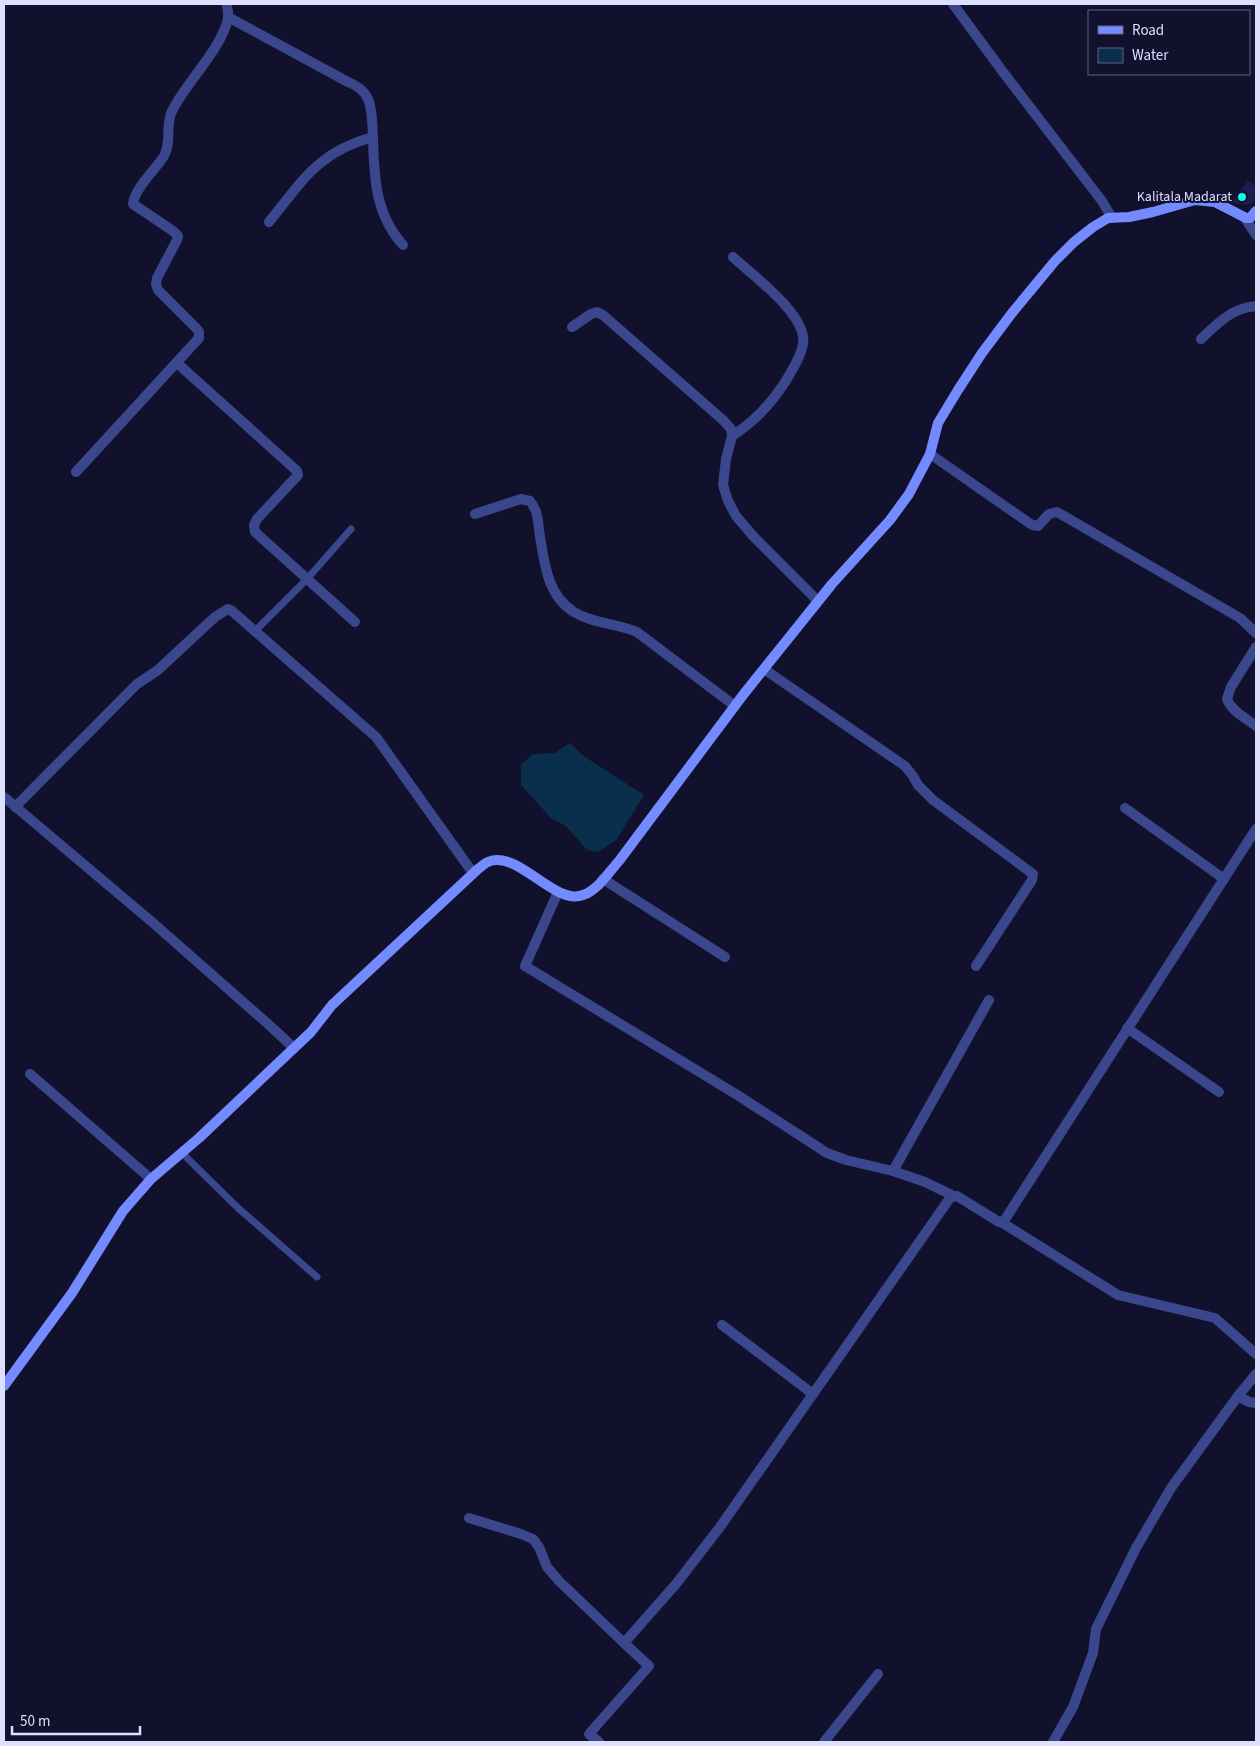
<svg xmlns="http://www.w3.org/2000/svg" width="1260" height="1746" font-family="'Source Sans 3',sans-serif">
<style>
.water{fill:#092f4d}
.building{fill:#1d1c4f}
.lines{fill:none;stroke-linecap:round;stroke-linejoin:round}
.lane{stroke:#3b478d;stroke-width:7}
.street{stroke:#3b478d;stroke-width:10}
.secondary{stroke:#748aff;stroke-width:10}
.poi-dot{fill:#09ffea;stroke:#11112d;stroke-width:2}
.labels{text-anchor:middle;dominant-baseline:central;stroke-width:4;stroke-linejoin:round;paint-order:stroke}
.poi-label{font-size:14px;fill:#dddfff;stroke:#11112d;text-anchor:end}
</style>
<rect width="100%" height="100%" fill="#11112d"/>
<path class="water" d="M 570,743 L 585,757 L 644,795 L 616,840 L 599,852 L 587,850 L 566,826 L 551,818 L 521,785 L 521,765 L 533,754 L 555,753 Z"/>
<path class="building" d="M 1248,181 L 1256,187 L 1256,199 L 1252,203 L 1245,205 L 1231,202 Z"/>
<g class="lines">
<g class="lane">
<path d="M 255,631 L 307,579 L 351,529"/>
<path d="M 182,1153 L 238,1208 L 317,1277"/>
</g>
<g class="street">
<path d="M 953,4 L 1003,72 L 1102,201 L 1112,218"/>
<path d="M 228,17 L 348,82 C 357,86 364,90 368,99 C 373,111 372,124 373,137 C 374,177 375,214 403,245"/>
<path d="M 1245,218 L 1256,235"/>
<path d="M 269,222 C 303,180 318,152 373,137"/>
<path d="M 572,327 L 591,314 L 597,312 L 603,315 L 724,421 L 731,429 L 732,436 L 726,459 L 723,485 L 728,501 L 736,516 L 753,536 L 818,601"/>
<path d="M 1201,339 C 1218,323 1232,308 1256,306"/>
<path d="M 177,363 L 297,471 L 298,475 L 257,519 L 254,525 L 255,532 L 355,622"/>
<path d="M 732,436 C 756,421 772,403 787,379 C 793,368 801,357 803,344 C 808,315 752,275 733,257"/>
<path d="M 930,454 L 1032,525 L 1038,526 L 1049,514 L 1057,512 L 1240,618 L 1256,633"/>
<path d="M 76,472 L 199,338 L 199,332 L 196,328 L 158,290 L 156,284 L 157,278 L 177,240 L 178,236 L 173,231 L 133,204 C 134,189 156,169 164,156 C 172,142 165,125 172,111 C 187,81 220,51 228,19 C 229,14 227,9 227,4"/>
<path d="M 475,514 L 521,499 L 530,501 C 537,509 538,519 539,530 C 544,560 546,595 574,612 C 594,624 616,623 637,632 L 735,706"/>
<path d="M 1256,647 L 1231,687 L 1227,699 C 1231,711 1246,718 1256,726"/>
<path d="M 764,669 L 905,766 L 913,776 L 918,785 L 933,800 L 1033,874 L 1032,880 L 976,966"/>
<path d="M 4,797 L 152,922 L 268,1024 L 294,1048"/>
<path d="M 15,807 L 137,684 L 158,670 L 215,617 L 228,609 L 232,611 L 376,737 L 473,873"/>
<path d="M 1125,808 L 1224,879"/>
<path d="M 603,879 L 725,957"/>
<path d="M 558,892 L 525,966 L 739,1096 L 827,1153 L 846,1160 L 893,1171 L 925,1182 L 954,1196"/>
<path d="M 1127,1028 L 1219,1092"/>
<path d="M 30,1074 L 151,1179"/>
<path d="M 893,1171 L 989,1000"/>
<path d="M 1001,1222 L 1118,1295 L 1215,1318 L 1256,1354"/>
<path d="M 722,1325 L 813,1394"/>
<path d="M 1238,1396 L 1249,1402 L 1256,1403"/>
<path d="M 469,1518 L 521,1534 L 533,1539 L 539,1547 L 547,1567 L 559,1581 L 624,1643 L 676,1584 L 720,1527 L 950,1198 L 957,1196 L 999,1222 L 1004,1221 L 1256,829"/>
<path d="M 599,1742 L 589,1734 L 649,1666 L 624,1643"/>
<path d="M 824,1742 L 878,1674"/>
<path d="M 1053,1742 L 1073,1707 L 1093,1653 L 1096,1629 L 1136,1548 L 1171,1488 L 1238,1396 L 1256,1374"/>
</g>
<path class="secondary" d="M 4,1386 L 72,1293 L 123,1211 L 151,1179 L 199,1138 L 311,1032 L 332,1005 L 478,869 C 481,867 485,863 488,862 C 518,849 554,906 583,895 C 598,890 609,872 619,861 L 743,695 L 832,584 L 890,520 L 909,494 L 930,454 L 938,423 L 958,390 L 982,353 L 1012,313 L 1055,261 L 1074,242 L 1093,227 L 1108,218 L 1129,217 L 1153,212 L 1195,200 L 1215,202 L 1246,218 L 1250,218 L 1256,211"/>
</g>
<circle class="poi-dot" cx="1242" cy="197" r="5"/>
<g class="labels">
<g class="poi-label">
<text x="1232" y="197">Kalitala Madarat</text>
</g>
</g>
<rect width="1260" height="1746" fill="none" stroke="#dddfff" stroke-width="10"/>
<rect x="1088" y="10" width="162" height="65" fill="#11112d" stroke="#636381"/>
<rect x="1098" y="26" width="25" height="8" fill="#748aff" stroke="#636381"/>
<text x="1132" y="35" font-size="15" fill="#dddfff">Road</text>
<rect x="1098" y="48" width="25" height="15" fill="#092f4d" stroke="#636381"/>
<text x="1132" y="60" font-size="15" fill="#dddfff">Water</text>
<path d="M12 1726v8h128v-8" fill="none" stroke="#dddfff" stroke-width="2.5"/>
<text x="20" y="1726" font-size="15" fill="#dddfff" stroke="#11112d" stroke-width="4" paint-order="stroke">50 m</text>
</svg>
